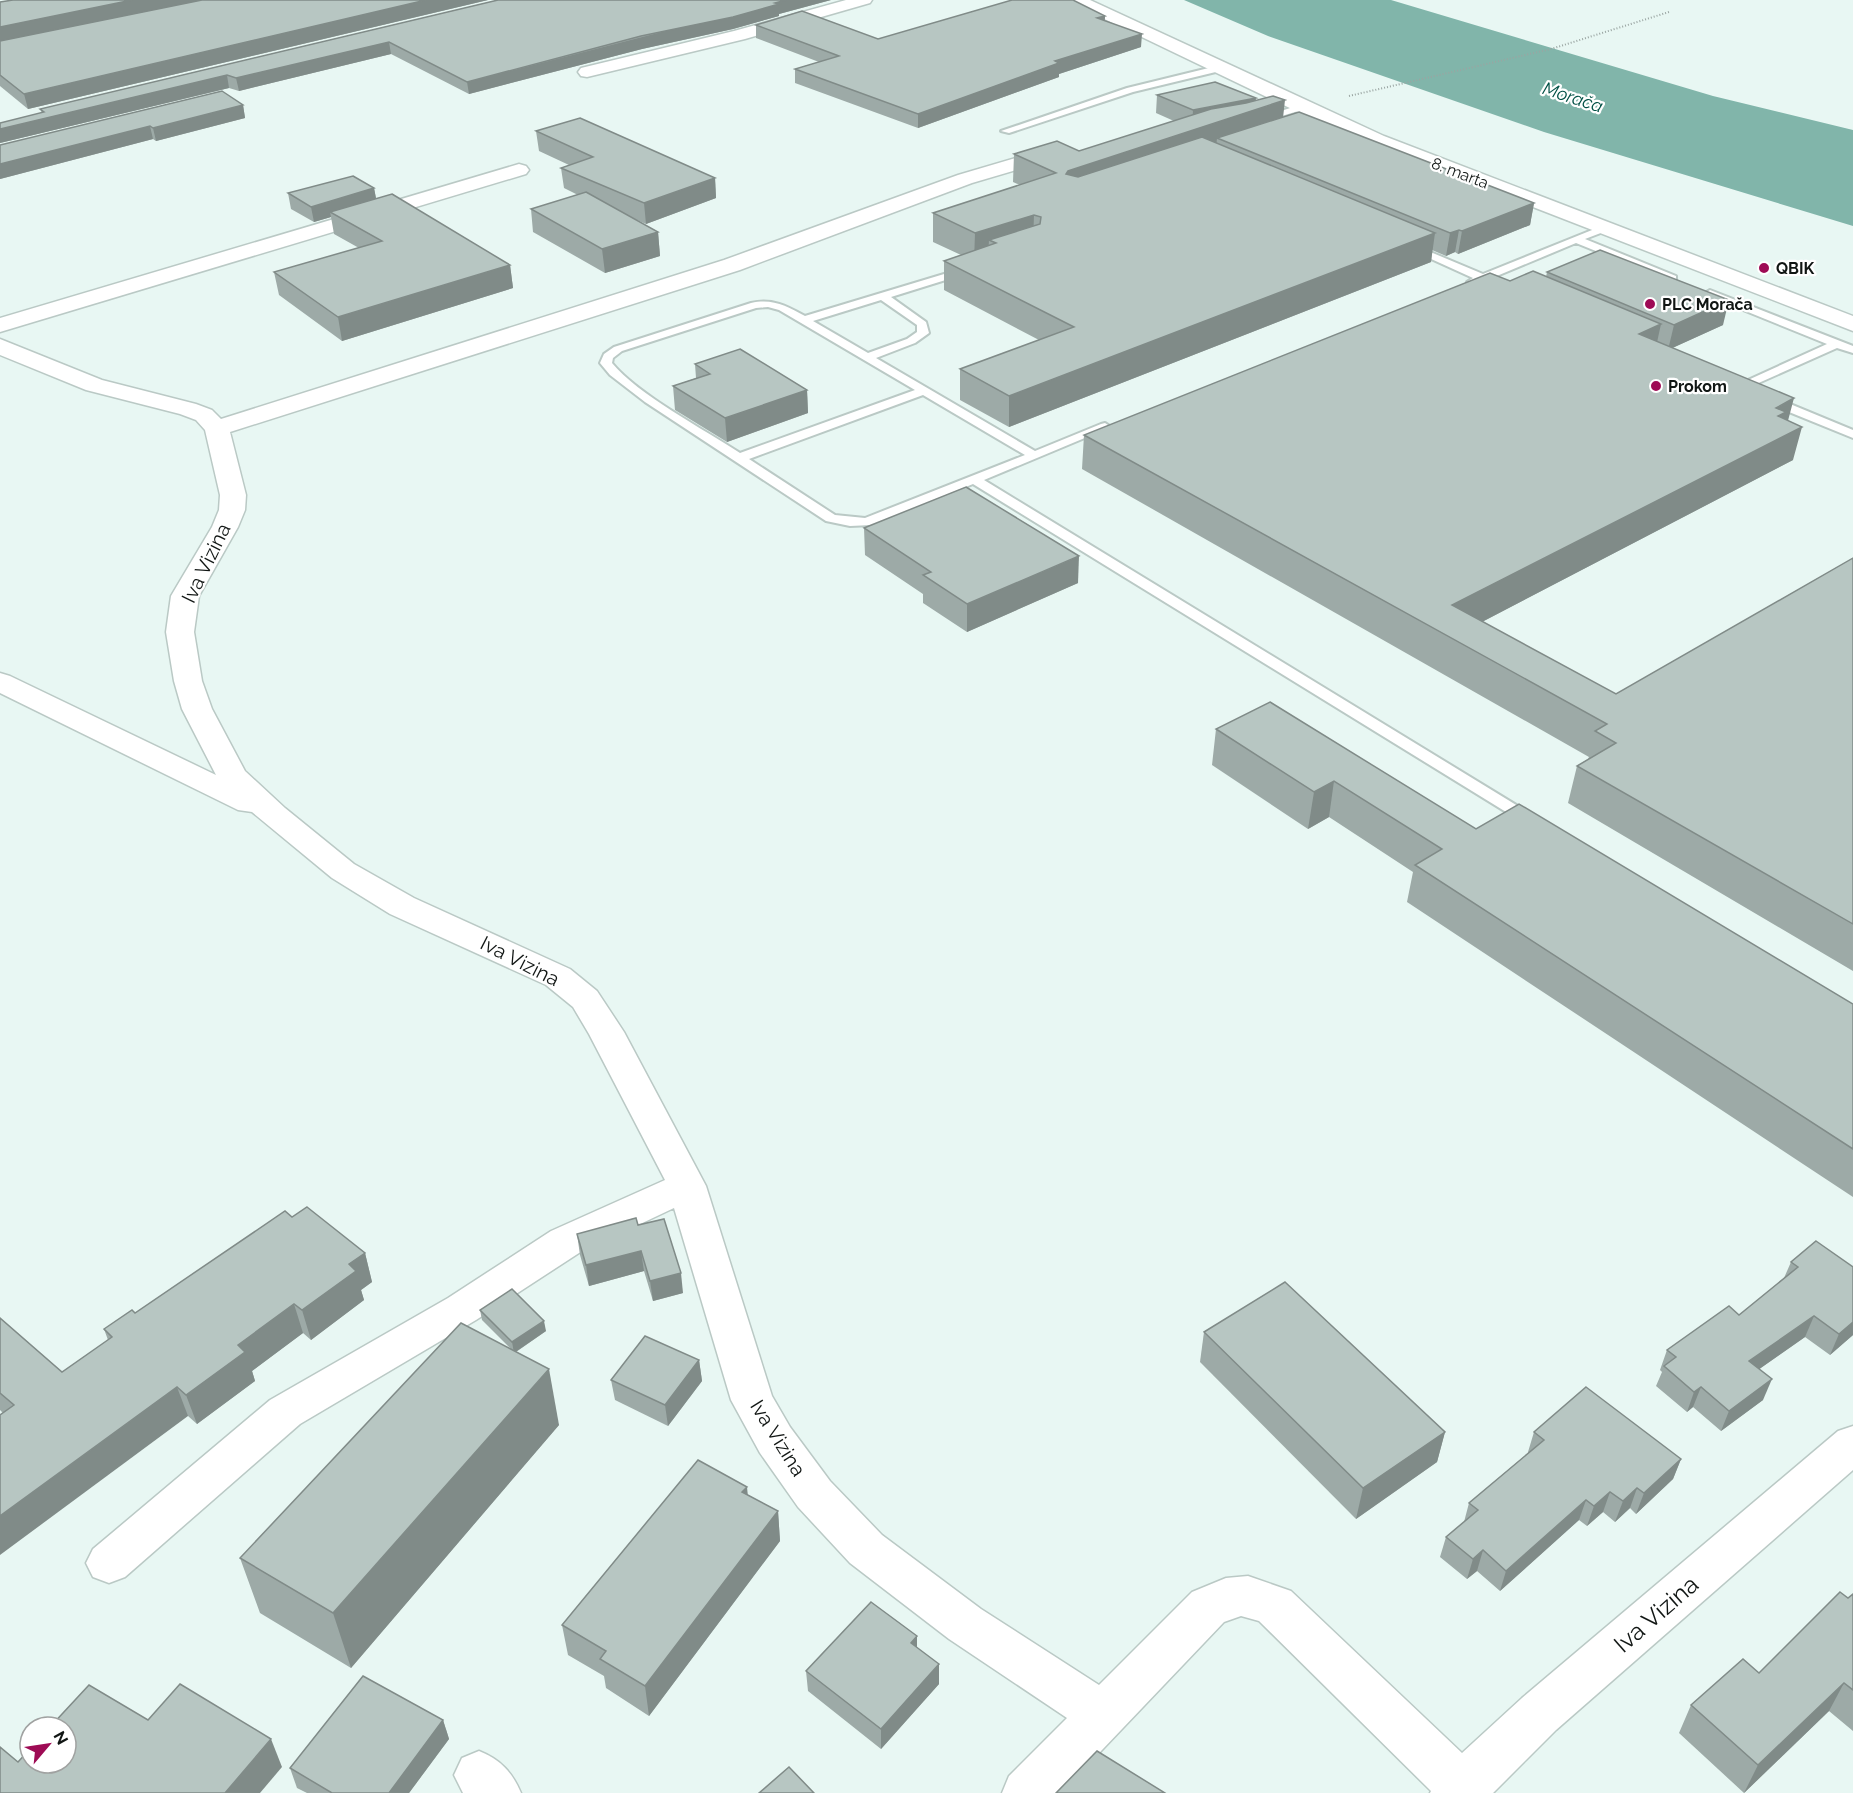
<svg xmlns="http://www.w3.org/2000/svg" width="1853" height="1793" font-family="Raleway,sans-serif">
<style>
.water{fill:#81b5aa}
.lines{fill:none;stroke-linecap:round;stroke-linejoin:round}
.lane-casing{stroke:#bac9c5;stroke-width:4}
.street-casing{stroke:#bac9c5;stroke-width:3}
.path{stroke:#9aa5a2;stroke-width:2;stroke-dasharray:1 2;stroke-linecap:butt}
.lane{fill:#fff;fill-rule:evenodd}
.street{fill:#fff;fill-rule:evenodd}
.wall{fill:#9daaa7}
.shaded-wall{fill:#808b88}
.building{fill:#b7c6c2;stroke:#808b88;stroke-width:1.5}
.poi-dot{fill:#9e0b55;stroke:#fff;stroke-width:2}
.labels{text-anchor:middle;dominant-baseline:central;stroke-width:4.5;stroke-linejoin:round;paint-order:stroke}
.far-street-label{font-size:16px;fill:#111614;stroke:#fff}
.far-poi-label{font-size:16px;font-weight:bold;fill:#111614;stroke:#fff;text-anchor:start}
.far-water-label{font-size:18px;font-style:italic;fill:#005045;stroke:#fff}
.street-label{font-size:20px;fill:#111614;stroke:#fff}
.near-street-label{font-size:24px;fill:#111614;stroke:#fff}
</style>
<rect width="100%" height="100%" fill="#e8f7f3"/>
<path class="water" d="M 1184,0 L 1391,0 L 1713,96 L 1853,130 L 1853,226 L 1544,132 L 1268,36 Z"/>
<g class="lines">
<defs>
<g id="lane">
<path d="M 1221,65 L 1224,66 L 1224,70 L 1133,92 L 1009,133 L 1001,131 L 1127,88 Z"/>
<path d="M 1302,104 L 1305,105 L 1305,109 L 1262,122 L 1257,119 Z"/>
<path d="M 1602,226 L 1606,227 L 1606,231 L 1585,239 L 1676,276 L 1676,280 L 1668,280 L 1576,243 L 1492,278 L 1492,282 L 1482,282 L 1472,285 L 1467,282 L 1473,278 L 1407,248 L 1416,246 L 1483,274 Z"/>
<path d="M 964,268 L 968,269 L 968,273 L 891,297 L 926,322 L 929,333 L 915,343 L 876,358 L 1035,451 L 1101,424 L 1105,423 L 1111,427 L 984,480 L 1536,817 L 1538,820 L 1536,823 L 1524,823 L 973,484 L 872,525 L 850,526 L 826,521 L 645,402 L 610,375 L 600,363 L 604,354 L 614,347 L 751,303 C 772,298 787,306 805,316 ZM 881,300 L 917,325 L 917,332 L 907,339 L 868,353 L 813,321 ZM 768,307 L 779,310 L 915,390 L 740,453 C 705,430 637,394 612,363 L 613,358 L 622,351 L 756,308 ZM 923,395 L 1025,455 L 865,518 L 835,515 L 749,459 Z"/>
<path d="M 1710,290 L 1853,346 L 1853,353 L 1837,348 L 1745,389 L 1737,389 L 1737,385 L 1827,344 L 1706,295 L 1705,293 Z"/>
<path d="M 1771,396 L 1853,430 L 1853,438 L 1767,403 L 1767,397 Z"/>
</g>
<g id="street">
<path d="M 846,0 L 872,0 L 870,3 L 745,39 L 587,77 L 581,76 L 578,72 L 581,68 L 734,31 Z"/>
<path d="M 1069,0 L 1090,0 L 1384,136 L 1853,316 L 1853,331 L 1370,144 L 1296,111 L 1071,3 Z"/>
<path d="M 1026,155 L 1033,157 L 1036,161 L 1033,165 L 972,183 L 740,270 L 230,432 L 246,495 L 245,510 L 238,527 L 199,596 L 194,632 L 202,681 L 212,709 L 245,771 L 285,808 L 354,864 L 414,898 L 570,969 L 597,991 L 624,1032 L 706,1186 L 772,1396 L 790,1427 L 830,1481 L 882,1535 L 981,1609 L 1099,1685 L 1192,1592 L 1226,1578 L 1248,1576 L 1291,1591 L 1462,1753 L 1522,1698 L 1838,1431 L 1853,1426 L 1853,1470 L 1556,1730 L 1493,1793 L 1430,1793 L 1431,1791 L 1259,1621 L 1241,1616 L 1224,1622 L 1061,1793 L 1002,1793 L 1009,1776 L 1067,1718 L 949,1639 L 850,1563 L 798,1507 L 760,1453 L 731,1400 L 674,1208 L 579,1253 L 476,1320 L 300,1424 L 125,1577 L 109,1583 L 93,1577 L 86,1563 L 93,1549 L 270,1400 L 448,1298 L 551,1231 L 665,1180 L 589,1034 L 573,1007 L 546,985 L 390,914 L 332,878 L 252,812 L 238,810 L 0,693 L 0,673 L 10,676 L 216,775 L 182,709 L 174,681 L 166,632 L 171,596 L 212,527 L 219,510 L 220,495 L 205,430 L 196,420 L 180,414 L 86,390 L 0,355 L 0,339 L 102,380 L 196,404 L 212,410 L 221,419 L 724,260 L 958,175 Z"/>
<path d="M 519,164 L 526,166 L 529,170 L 526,174 L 0,332 L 0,318 Z"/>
<path d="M 479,1751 C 501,1760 512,1772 521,1793 L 463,1793 L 454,1775 L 462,1758 Z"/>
</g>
</defs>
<use href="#lane" class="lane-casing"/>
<use href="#street" class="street-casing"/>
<path class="path" d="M 1349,96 L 1551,49 L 1669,12"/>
<use href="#lane" class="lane"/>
<use href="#street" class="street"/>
</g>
<g class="wall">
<path d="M 12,0 L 488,0 L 28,109 L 0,86 L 0,2 Z"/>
<path d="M 498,0 L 831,0 L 779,14 L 779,16 L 733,29 L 642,49 L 469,94 L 391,54 L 239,91 L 229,88 L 0,143 L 0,123 L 42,113 L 40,109 Z"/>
<path d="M 1105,16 L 1105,21 L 1141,47 L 1059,74 L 1059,77 L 918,128 L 795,83 L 795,69 L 819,62 L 756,38 L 756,25 L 878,39 Z"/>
<path d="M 1157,95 L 1256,101 L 1283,117 L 1534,203 L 1530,225 L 1458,254 L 1455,252 L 1446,256 L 1432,250 L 1431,262 L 1009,427 L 960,400 L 960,369 L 1039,340 L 944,290 L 944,261 L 961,255 L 933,242 L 933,213 L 1020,185 L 1013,182 L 1014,154 L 1079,151 L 1174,121 L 1156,113 Z"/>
<path d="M 243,105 L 245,118 L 156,141 L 153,139 L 0,179 L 0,145 Z"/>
<path d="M 536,131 L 715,178 L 716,198 L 646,224 L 630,217 L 658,232 L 660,256 L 605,273 L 533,232 L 531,209 L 578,195 L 564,188 L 561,168 L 569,165 L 539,151 Z"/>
<path d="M 374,188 L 376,198 L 510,265 L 513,288 L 342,341 L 279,295 L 274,272 L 359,248 L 334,234 L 331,217 L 314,222 L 291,209 L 288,193 Z"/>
<path d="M 1547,272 L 1723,325 L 1672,348 L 1788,421 L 1793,460 L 1482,622 L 1616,694 L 1853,558 L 1853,971 L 1568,803 L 1577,766 L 1588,759 L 1589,757 L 1082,469 L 1084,435 L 1510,281 L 1546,277 Z"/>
<path d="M 695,364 L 807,390 L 808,413 L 727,442 L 675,410 L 673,386 L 696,378 Z"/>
<path d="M 864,528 L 1078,583 L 967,632 L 923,603 L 923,594 L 865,555 Z"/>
<path d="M 1216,729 L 1476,829 L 1853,1004 L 1853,1197 L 1407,902 L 1413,872 L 1329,817 L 1308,829 L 1212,765 Z"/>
<path d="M 292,1217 L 365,1253 L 372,1282 L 361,1290 L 364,1300 L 311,1340 L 303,1333 L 252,1371 L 255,1381 L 197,1424 L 188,1416 L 3,1413 L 0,1410 L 0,1318 L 62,1372 L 108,1340 L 104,1329 L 135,1313 Z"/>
<path d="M 638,1225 L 683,1293 L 653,1301 L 644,1271 L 589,1286 L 580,1255 L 577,1234 Z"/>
<path d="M 1816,1241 L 1853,1335 L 1830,1355 L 1805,1337 L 1759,1369 L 1763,1400 L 1721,1431 L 1693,1407 L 1687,1412 L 1656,1386 L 1662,1372 L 1660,1370 L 1667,1350 L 1739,1315 L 1784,1278 L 1791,1262 Z"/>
<path d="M 480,1310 L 546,1331 L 516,1352 L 559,1425 L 351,1668 L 260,1613 L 240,1558 L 511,1349 L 482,1320 Z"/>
<path d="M 1204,1332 L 1445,1432 L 1437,1462 L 1356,1519 L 1200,1362 Z"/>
<path d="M 699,1360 L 702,1381 L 668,1426 L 615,1400 L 611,1380 Z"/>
<path d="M 1534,1432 L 1681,1459 L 1673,1479 L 1636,1514 L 1630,1508 L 1615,1522 L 1603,1512 L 1587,1526 L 1579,1520 L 1500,1591 L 1477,1571 L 1467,1579 L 1440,1557 L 1446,1537 L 1464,1522 L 1469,1503 L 1528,1453 L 1528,1452 Z"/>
<path d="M 748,1495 L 778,1511 L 780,1541 L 649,1716 L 606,1688 L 604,1676 L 568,1655 L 562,1625 Z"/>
<path d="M 1853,1594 L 1853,1731 L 1829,1711 L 1744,1793 L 1679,1733 L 1691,1705 L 1759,1673 Z"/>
<path d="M 917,1636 L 917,1647 L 939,1684 L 881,1749 L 808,1691 L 806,1671 Z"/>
<path d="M 443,1720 L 449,1739 L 409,1793 L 307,1793 L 297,1788 L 290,1768 Z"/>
</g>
<g class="shaded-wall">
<path d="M 132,0 L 204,0 L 0,43 L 0,27 Z"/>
<path d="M 426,0 L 488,0 L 28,109 L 24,94 Z"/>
<path d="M 786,0 L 831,0 L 779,14 L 779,16 L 733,29 L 642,49 L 469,94 L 467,82 Z"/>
<path d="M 1105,16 L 1104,29 L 1097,18 Z"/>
<path d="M 1142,34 L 1141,47 L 1059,74 L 1059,77 L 918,128 L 918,114 L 1055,61 Z"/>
<path d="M 389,42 L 391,54 L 239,91 L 236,78 Z"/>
<path d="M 227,75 L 229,88 L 0,143 L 0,129 Z"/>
<path d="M 1256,98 L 1255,110 L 1285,100 L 1282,127 L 1217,138 L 1216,149 L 1066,199 L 1066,174 L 1068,171 L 1192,128 L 1193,110 Z"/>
<path d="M 243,105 L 245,118 L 156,141 L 153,128 Z"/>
<path d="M 150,126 L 153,139 L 0,179 L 0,164 Z"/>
<path d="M 715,178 L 716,198 L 646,224 L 644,203 Z"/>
<path d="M 374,188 L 377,204 L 330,212 L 331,217 L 314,222 L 311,207 Z"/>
<path d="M 1534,203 L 1530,225 L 1458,254 L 1462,231 Z"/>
<path d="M 1034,215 L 1033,244 L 996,243 L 989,240 L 988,258 L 974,262 L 975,233 Z"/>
<path d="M 1459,230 L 1455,252 L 1446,256 L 1450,233 Z"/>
<path d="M 658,232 L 660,256 L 605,273 L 602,249 Z"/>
<path d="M 1435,233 L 1431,262 L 1009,427 L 1009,396 Z"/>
<path d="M 510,265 L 513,288 L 342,341 L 338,317 Z"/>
<path d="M 1729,300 L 1723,325 L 1668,350 L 1674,325 Z"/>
<path d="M 1661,324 L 1654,356 L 1639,334 Z"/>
<path d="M 807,390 L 808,413 L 727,442 L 725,418 Z"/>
<path d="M 1794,398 L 1785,432 L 1802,427 L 1793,460 L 1451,638 L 1452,605 L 1776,408 Z"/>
<path d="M 1079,556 L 1078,583 L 967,632 L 967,604 Z"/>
<path d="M 1334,781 L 1329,817 L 1308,829 L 1314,792 Z"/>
<path d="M 641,1251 L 644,1271 L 589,1286 L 586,1265 Z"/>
<path d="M 365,1253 L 372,1282 L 361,1290 L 364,1300 L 311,1340 L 302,1310 L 349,1264 Z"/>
<path d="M 681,1273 L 683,1293 L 653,1301 L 650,1281 Z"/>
<path d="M 294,1304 L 303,1333 L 252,1371 L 255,1381 L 197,1424 L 186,1395 L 238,1345 Z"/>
<path d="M 1814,1316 L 1805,1337 L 1741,1382 L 1749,1361 Z"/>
<path d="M 544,1321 L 546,1331 L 514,1353 L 512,1342 Z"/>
<path d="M 1853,1322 L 1853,1335 L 1830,1355 L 1839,1334 Z"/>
<path d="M 699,1360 L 702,1381 L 668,1426 L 665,1405 Z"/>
<path d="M 549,1369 L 559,1425 L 351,1668 L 333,1613 Z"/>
<path d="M 1772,1379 L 1763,1400 L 1721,1431 L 1729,1411 Z"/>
<path d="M 177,1387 L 188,1416 L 0,1555 L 0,1516 Z"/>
<path d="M 1701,1387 L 1693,1407 L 1687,1412 L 1694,1392 Z"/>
<path d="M 1445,1432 L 1437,1462 L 1356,1519 L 1363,1488 Z"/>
<path d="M 1681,1459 L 1673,1479 L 1636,1514 L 1644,1493 Z"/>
<path d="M 747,1487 L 750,1517 L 742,1492 Z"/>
<path d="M 1637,1488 L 1630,1508 L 1615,1522 L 1623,1501 Z"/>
<path d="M 1610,1492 L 1603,1512 L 1587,1526 L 1594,1506 Z"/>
<path d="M 1586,1500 L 1579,1520 L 1500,1591 L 1506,1571 Z"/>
<path d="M 778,1511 L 780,1541 L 649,1716 L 645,1686 Z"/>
<path d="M 1483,1550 L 1477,1571 L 1467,1579 L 1473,1559 Z"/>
<path d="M 917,1636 L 917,1656 L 911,1643 Z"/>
<path d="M 939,1664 L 939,1684 L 881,1749 L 881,1729 Z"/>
<path d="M 1844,1683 L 1829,1711 L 1744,1793 L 1758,1765 Z"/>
<path d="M 443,1720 L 449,1739 L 409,1793 L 389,1793 Z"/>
<path d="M 271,1739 L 282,1767 L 260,1793 L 225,1793 Z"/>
</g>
<g class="building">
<path d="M 13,0 L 132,0 L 0,27 L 0,2 Z"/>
<path d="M 202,0 L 426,0 L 24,94 L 0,75 L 0,41 Z"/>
<path d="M 498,0 L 786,0 L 775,3 L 779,4 L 733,17 L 641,36 L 467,82 L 389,42 L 236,78 L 227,75 L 0,129 L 0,123 L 44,112 L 40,109 Z"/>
<path d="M 1012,0 L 1073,0 L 1105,16 L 1097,18 L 1142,34 L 1055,61 L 1059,63 L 918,114 L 795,69 L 839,56 L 756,25 L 802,11 L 878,39 Z"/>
<path d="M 1215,82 L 1256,98 L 1193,110 L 1157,95 Z"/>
<path d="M 222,91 L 243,105 L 153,128 L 150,126 L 0,164 L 0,145 Z"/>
<path d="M 1273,96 L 1285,100 L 1068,171 L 1066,174 L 1078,177 L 1202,137 L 1435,233 L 1009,396 L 960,369 L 1074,327 L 944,261 L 996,243 L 989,240 L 1040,224 L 1041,217 L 1034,215 L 975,233 L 933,213 L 1056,173 L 1014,154 L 1057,141 L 1079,151 L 1211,109 L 1246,103 Z"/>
<path d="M 1299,112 L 1534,203 L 1462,231 L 1459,230 L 1450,233 L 1217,138 Z"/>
<path d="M 580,118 L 715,178 L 644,203 L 561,168 L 593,157 L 536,131 Z"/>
<path d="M 353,176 L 374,188 L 311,207 L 288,193 Z"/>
<path d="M 586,192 L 658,232 L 602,249 L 531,209 Z"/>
<path d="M 392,194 L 510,265 L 338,317 L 274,272 L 382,241 L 330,212 Z"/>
<path d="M 1600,250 L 1729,300 L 1674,325 L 1547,272 Z"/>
<path d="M 1533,271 L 1661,324 L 1639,334 L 1794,398 L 1776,408 L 1786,412 L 1778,416 L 1802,427 L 1452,605 L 1616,694 L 1853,558 L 1853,924 L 1577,766 L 1616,743 L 1595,731 L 1607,724 L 1084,435 L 1490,273 L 1510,281 Z"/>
<path d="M 740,349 L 807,390 L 725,418 L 673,386 L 710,374 L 695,364 Z"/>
<path d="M 966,487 L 1079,556 L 967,604 L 923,575 L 931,572 L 864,528 Z"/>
<path d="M 1270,702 L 1476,829 L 1519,804 L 1853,1004 L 1853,1149 L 1415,865 L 1442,849 L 1334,781 L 1314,792 L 1216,729 Z"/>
<path d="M 307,1207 L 365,1253 L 349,1264 L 356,1271 L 302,1310 L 294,1304 L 238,1345 L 245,1352 L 186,1395 L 177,1387 L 0,1516 L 0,1415 L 14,1405 L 0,1393 L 0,1318 L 62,1372 L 112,1337 L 104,1329 L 132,1310 L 135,1313 L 285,1211 L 292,1217 Z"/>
<path d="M 636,1218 L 638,1225 L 664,1219 L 681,1273 L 650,1281 L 641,1251 L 586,1265 L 577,1234 Z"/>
<path d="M 1816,1241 L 1853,1267 L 1853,1322 L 1839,1334 L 1814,1316 L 1749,1361 L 1772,1379 L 1729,1411 L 1701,1387 L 1694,1392 L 1664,1366 L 1676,1357 L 1667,1350 L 1729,1306 L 1739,1315 L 1798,1267 L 1791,1262 Z"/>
<path d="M 1285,1282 L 1445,1432 L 1363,1488 L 1204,1332 Z"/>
<path d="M 512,1289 L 544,1321 L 512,1342 L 480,1310 Z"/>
<path d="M 461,1323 L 549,1369 L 333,1613 L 240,1558 Z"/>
<path d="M 645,1336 L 699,1360 L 665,1405 L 611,1380 Z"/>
<path d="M 1586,1387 L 1681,1459 L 1644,1493 L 1637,1488 L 1623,1501 L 1610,1492 L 1594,1506 L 1586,1500 L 1506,1571 L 1483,1550 L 1473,1559 L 1446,1537 L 1478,1510 L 1469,1503 L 1544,1440 L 1534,1432 Z"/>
<path d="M 698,1460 L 747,1487 L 742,1492 L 778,1511 L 645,1686 L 600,1659 L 606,1651 L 562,1625 Z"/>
<path d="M 1840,1592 L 1848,1598 L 1853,1594 L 1853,1690 L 1844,1683 L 1758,1765 L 1691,1705 L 1743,1659 L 1759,1673 Z"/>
<path d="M 871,1602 L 917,1636 L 911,1643 L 939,1664 L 881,1729 L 806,1671 Z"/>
<path d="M 363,1676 L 443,1720 L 389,1793 L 332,1793 L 290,1768 Z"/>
<path d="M 180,1684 L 271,1739 L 225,1793 L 0,1793 L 0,1747 L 18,1762 L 30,1749 L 30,1763 L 66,1763 L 66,1727 L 50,1727 L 89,1685 L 148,1720 Z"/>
<path d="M 1097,1751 L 1165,1793 L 1056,1793 Z"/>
<path d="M 789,1767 L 814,1793 L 759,1793 Z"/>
</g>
<g class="poi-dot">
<circle cx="1764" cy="268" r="6"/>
<circle cx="1650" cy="304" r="6"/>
<circle cx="1656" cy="386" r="6"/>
</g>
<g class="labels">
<g class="far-street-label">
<text transform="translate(1460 173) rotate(21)">8. marta</text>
</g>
<g class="far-poi-label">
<text x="1776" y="268">QBIK</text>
<text x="1662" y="304">PLC Morača</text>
<text x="1668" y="386">Prokom</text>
</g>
<g class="far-water-label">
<text transform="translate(1573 97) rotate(18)">Morača</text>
</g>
<g class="street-label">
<text transform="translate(206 563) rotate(-64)">Iva Vizina</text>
<text transform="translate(520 961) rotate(27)">Iva Vizina</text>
<text transform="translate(778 1438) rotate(58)">Iva Vizina</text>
</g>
<g class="near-street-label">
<text transform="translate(1656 1614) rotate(-41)">Iva Vizina</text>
</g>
</g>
<g transform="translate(48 1745) rotate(61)"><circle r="28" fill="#ffffff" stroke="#a0a2a1" stroke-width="1.5"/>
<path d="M0-4.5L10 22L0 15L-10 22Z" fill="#9e0b55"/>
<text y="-9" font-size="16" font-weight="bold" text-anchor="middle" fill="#111614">N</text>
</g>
</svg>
